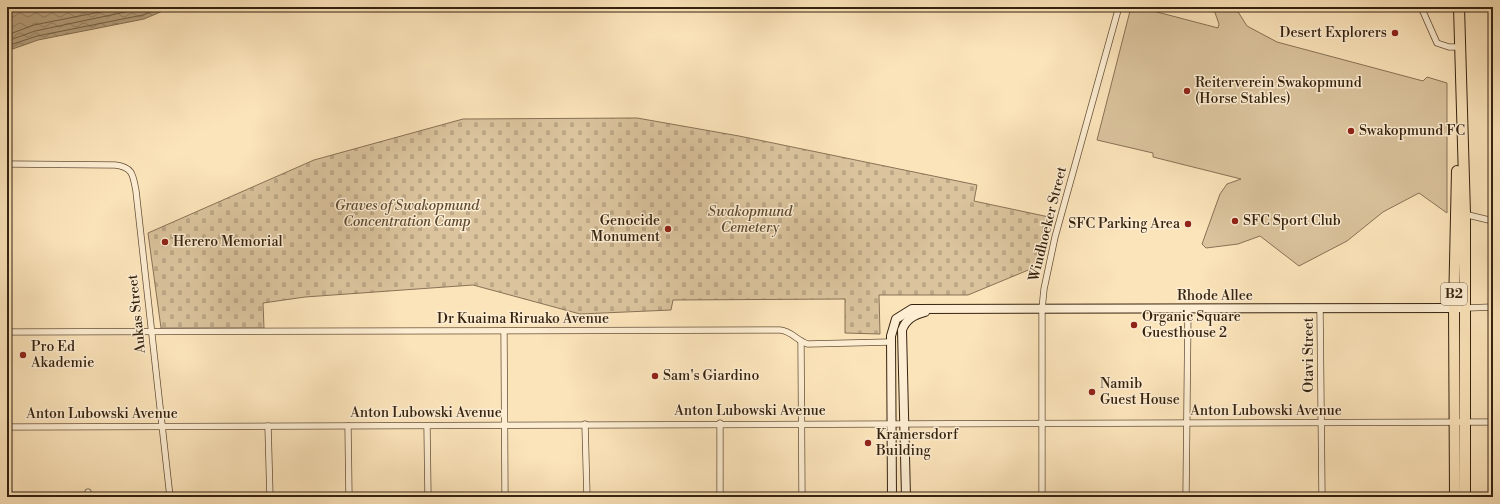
<svg xmlns="http://www.w3.org/2000/svg" width="1500" height="504" font-family="'Libre Bodoni',serif">
<style>
.cemetery{fill:url(#cemetery-stones);stroke:#887256}
.garden{fill:#dac39d;stroke:#887256}
.water{fill:url(#water-waves);stroke:#846f53}
.lines{fill:none;stroke-linecap:round;stroke-linejoin:round}
.shore{stroke:#766248;stroke-width:1}
.street-casing{stroke:#67523a;stroke-width:7}
.secondary-casing{stroke:#35220f;stroke-width:10}
.highway-casing{stroke:#35220f;stroke-width:12}
.street{stroke:#fdedd2;stroke-width:5.5}
.secondary{stroke:#fdedd2;stroke-width:8}
.highway{stroke:#fce4ba;stroke-width:10}
.poi-dot{fill:#8f2418;stroke:#fdedd2;stroke-width:1.5}
.labels{text-anchor:middle;dominant-baseline:central;stroke-width:3;stroke-linejoin:round;paint-order:stroke}
.shield{fill:#fdedd2;stroke:#715f4a;stroke-width:1}
.shield-label{font-size:13px;font-weight:bold;fill:#35220f}
.poi-label{font-size:14px;fill:#35220f;stroke:#fdedd2;text-anchor:start}
.park-label{font-size:14px;font-style:italic;fill:#5e4a32;stroke:#fdedd2}
.street-label{font-size:14px;fill:#35220f;stroke:#fdedd2}
</style>
<defs>
<pattern id="cemetery-stones" width="16" height="16" patternUnits="userSpaceOnUse"><rect width="16" height="16" fill="#dac39d"/><path d="M2 7V4a2 2 0 0 1 4 0v3zM10 15v-3a2 2 0 0 1 4 0v3z" fill="#bca786"/></pattern>
<pattern id="water-waves" width="16" height="10" patternUnits="userSpaceOnUse"><rect width="16" height="10" fill="#b8a280"/><path d="M0 5q4-4 8 0t8 0" fill="none" stroke="#968467"/></pattern>
</defs>
<rect width="100%" height="100%" fill="#fce4ba"/>
<filter id="stains"><feTurbulence type="fractalNoise" baseFrequency=".005" numOctaves="4"/><feColorMatrix values="0 0 0 0 .2 0 0 0 0 .09 0 0 0 0 .02 0 0 0 .5 -.17"/></filter>
<radialGradient id="worn" r=".72"><stop offset=".6" stop-color="#630" stop-opacity="0"/><stop offset="1" stop-color="#630" stop-opacity=".3"/></radialGradient>
<path class="cemetery" d="M 637,118 L 739,136 L 977,185 L 974,201 L 1049,217 L 1038,266 L 968,295 L 879,295 L 880,334 L 845,333 L 845,299 L 673,300 L 671,310 L 580,314 L 473,285 L 305,297 L 263,303 L 264,328 L 161,328 L 148,233 L 314,160 L 463,119 Z"/>
<path class="garden" d="M 1131,7 L 1138,7 L 1218,28 L 1219,24 L 1213,7 L 1235,7 L 1247,26 L 1277,42 L 1423,81 L 1427,77 L 1447,83 L 1447,213 L 1419,193 L 1383,212 L 1347,241 L 1299,266 L 1260,236 L 1238,244 L 1206,248 L 1202,244 L 1220,194 L 1227,184 L 1241,179 L 1153,157 L 1153,153 L 1097,140 Z"/>
<path class="water" d="M 7,7 L 172,7 L 144,19 L 38,40 L 7,51 Z"/>
<g class="lines">
<g class="shore">
<path d="M 7,35 L 34,25 L 125,7"/>
<path d="M 7,41 L 35,31 L 149,7"/>
<path d="M 7,46 L 37,36 L 143,15 L 162,7"/>
</g>
<defs>
<g id="street">
<path d="M 1421,7 L 1437,43 L 1449,47 L 1459,47"/>
<path d="M 7,164 L 115,165 C 133,167 133,175 136,191 L 170,497"/>
<path d="M 1464,214 L 1493,221"/>
<path d="M 1466,308 L 1493,307"/>
<path d="M 1320,309 L 1322,497"/>
<path d="M 504,331 L 505,497"/>
<path d="M 7,332 L 780,330 C 792,331 797,341 808,344 L 890,342"/>
<path d="M 801,341 L 802,497"/>
<path d="M 720,423 L 720,497"/>
<path d="M 585,424 L 587,497"/>
<path d="M 268,426 L 270,497"/>
<path d="M 348,426 L 349,497"/>
<path d="M 427,426 L 428,497"/>
<path d="M 7,427 L 1493,422"/>
<path d="M 88,497 L 88,492"/>
<path d="M 1042,497 L 1042,309 L 1044,289 L 1055,237 L 1118,10"/>
<path d="M 1186,497 L 1188,309"/>
</g>
<g id="secondary">
<path d="M 892,497 L 891,336 L 896,319 L 912,309 L 1466,308"/>
<path d="M 906,497 L 902,330 C 906,319 914,315 925,312"/>
</g>
<g id="highway">
<path d="M 1459,7 L 1465,214 L 1465,497"/>
<path d="M 1455,497 L 1454,308 L 1457,171"/>
</g>
</defs>
<use href="#street" class="street-casing"/>
<use href="#secondary" class="secondary-casing"/>
<use href="#highway" class="highway-casing"/>
<use href="#street" class="street"/>
<use href="#secondary" class="secondary"/>
<use href="#highway" class="highway"/>
</g>
<g class="poi-dot">
<circle cx="1395" cy="33" r="4"/>
<circle cx="1187" cy="91" r="4"/>
<circle cx="1351" cy="131" r="4"/>
<circle cx="1235" cy="221" r="4"/>
<circle cx="1188" cy="224" r="4"/>
<circle cx="668" cy="229" r="4"/>
<circle cx="165" cy="242" r="4"/>
<circle cx="1134" cy="325" r="4"/>
<circle cx="23" cy="355" r="4"/>
<circle cx="655" cy="376" r="4"/>
<circle cx="1092" cy="392" r="4"/>
<circle cx="868" cy="443" r="4"/>
</g>
<g class="labels">
<rect class="shield" x="1441" y="283" width="26" height="22" rx="3"/>
<g class="shield-label">
<text x="1454" y="294">B2</text>
</g>
<g class="poi-label">
<text x="1387" y="33" text-anchor="end">Desert Explorers</text>
<text x="1195" y="83">Reiterverein Swakopmund<tspan x="1195" dy="16">(Horse Stables)</tspan></text>
<text x="1359" y="131">Swakopmund FC</text>
<text x="660" y="221" text-anchor="end">Genocide<tspan x="660" dy="16">Monument</tspan></text>
<text x="1243" y="221">SFC Sport Club</text>
<text x="1180" y="224" text-anchor="end">SFC Parking Area</text>
<text x="173" y="242">Herero Memorial</text>
<text x="1142" y="317">Organic Square<tspan x="1142" dy="16">Guesthouse 2</tspan></text>
<text x="31" y="347">Pro Ed<tspan x="31" dy="16">Akademie</tspan></text>
<text x="663" y="376">Sam's Giardino</text>
<text x="1100" y="384">Namib<tspan x="1100" dy="16">Guest House</tspan></text>
<text x="876" y="435">Kramersdorf<tspan x="876" dy="16">Building</tspan></text>
</g>
<g class="park-label">
<text x="407" y="206">Graves of Swakopmund<tspan x="407" dy="16">Concentration Camp</tspan></text>
<text x="750" y="212">Swakopmund<tspan x="750" dy="16">Cemetery</tspan></text>
</g>
<g class="street-label">
<text transform="translate(1048 224) rotate(-76)">Windhoeker Street</text>
<text x="1215" y="296">Rhode Allee</text>
<text transform="translate(137 314) rotate(-96)">Aukas Street</text>
<text x="523" y="319">Dr Kuaima Riruako Avenue</text>
<text transform="translate(1309 355) rotate(-90)">Otavi Street</text>
<text x="750" y="411">Anton Lubowski Avenue</text>
<text x="1266" y="411">Anton Lubowski Avenue</text>
<text x="426" y="413">Anton Lubowski Avenue</text>
<text x="102" y="414">Anton Lubowski Avenue</text>
</g>
</g>
<rect width="1500" height="504" fill="none" stroke="#fce4ba" stroke-width="24"/>
<rect x="8" y="8" width="1484" height="488" fill="none" stroke="#35220f" stroke-width="2"/>
<rect x="12" y="12" width="1476" height="480" fill="none" stroke="#35220f"/>
<rect width="100%" height="100%" filter="url(#stains)"/>
<rect width="100%" height="100%" fill="url(#worn)"/>
</svg>
